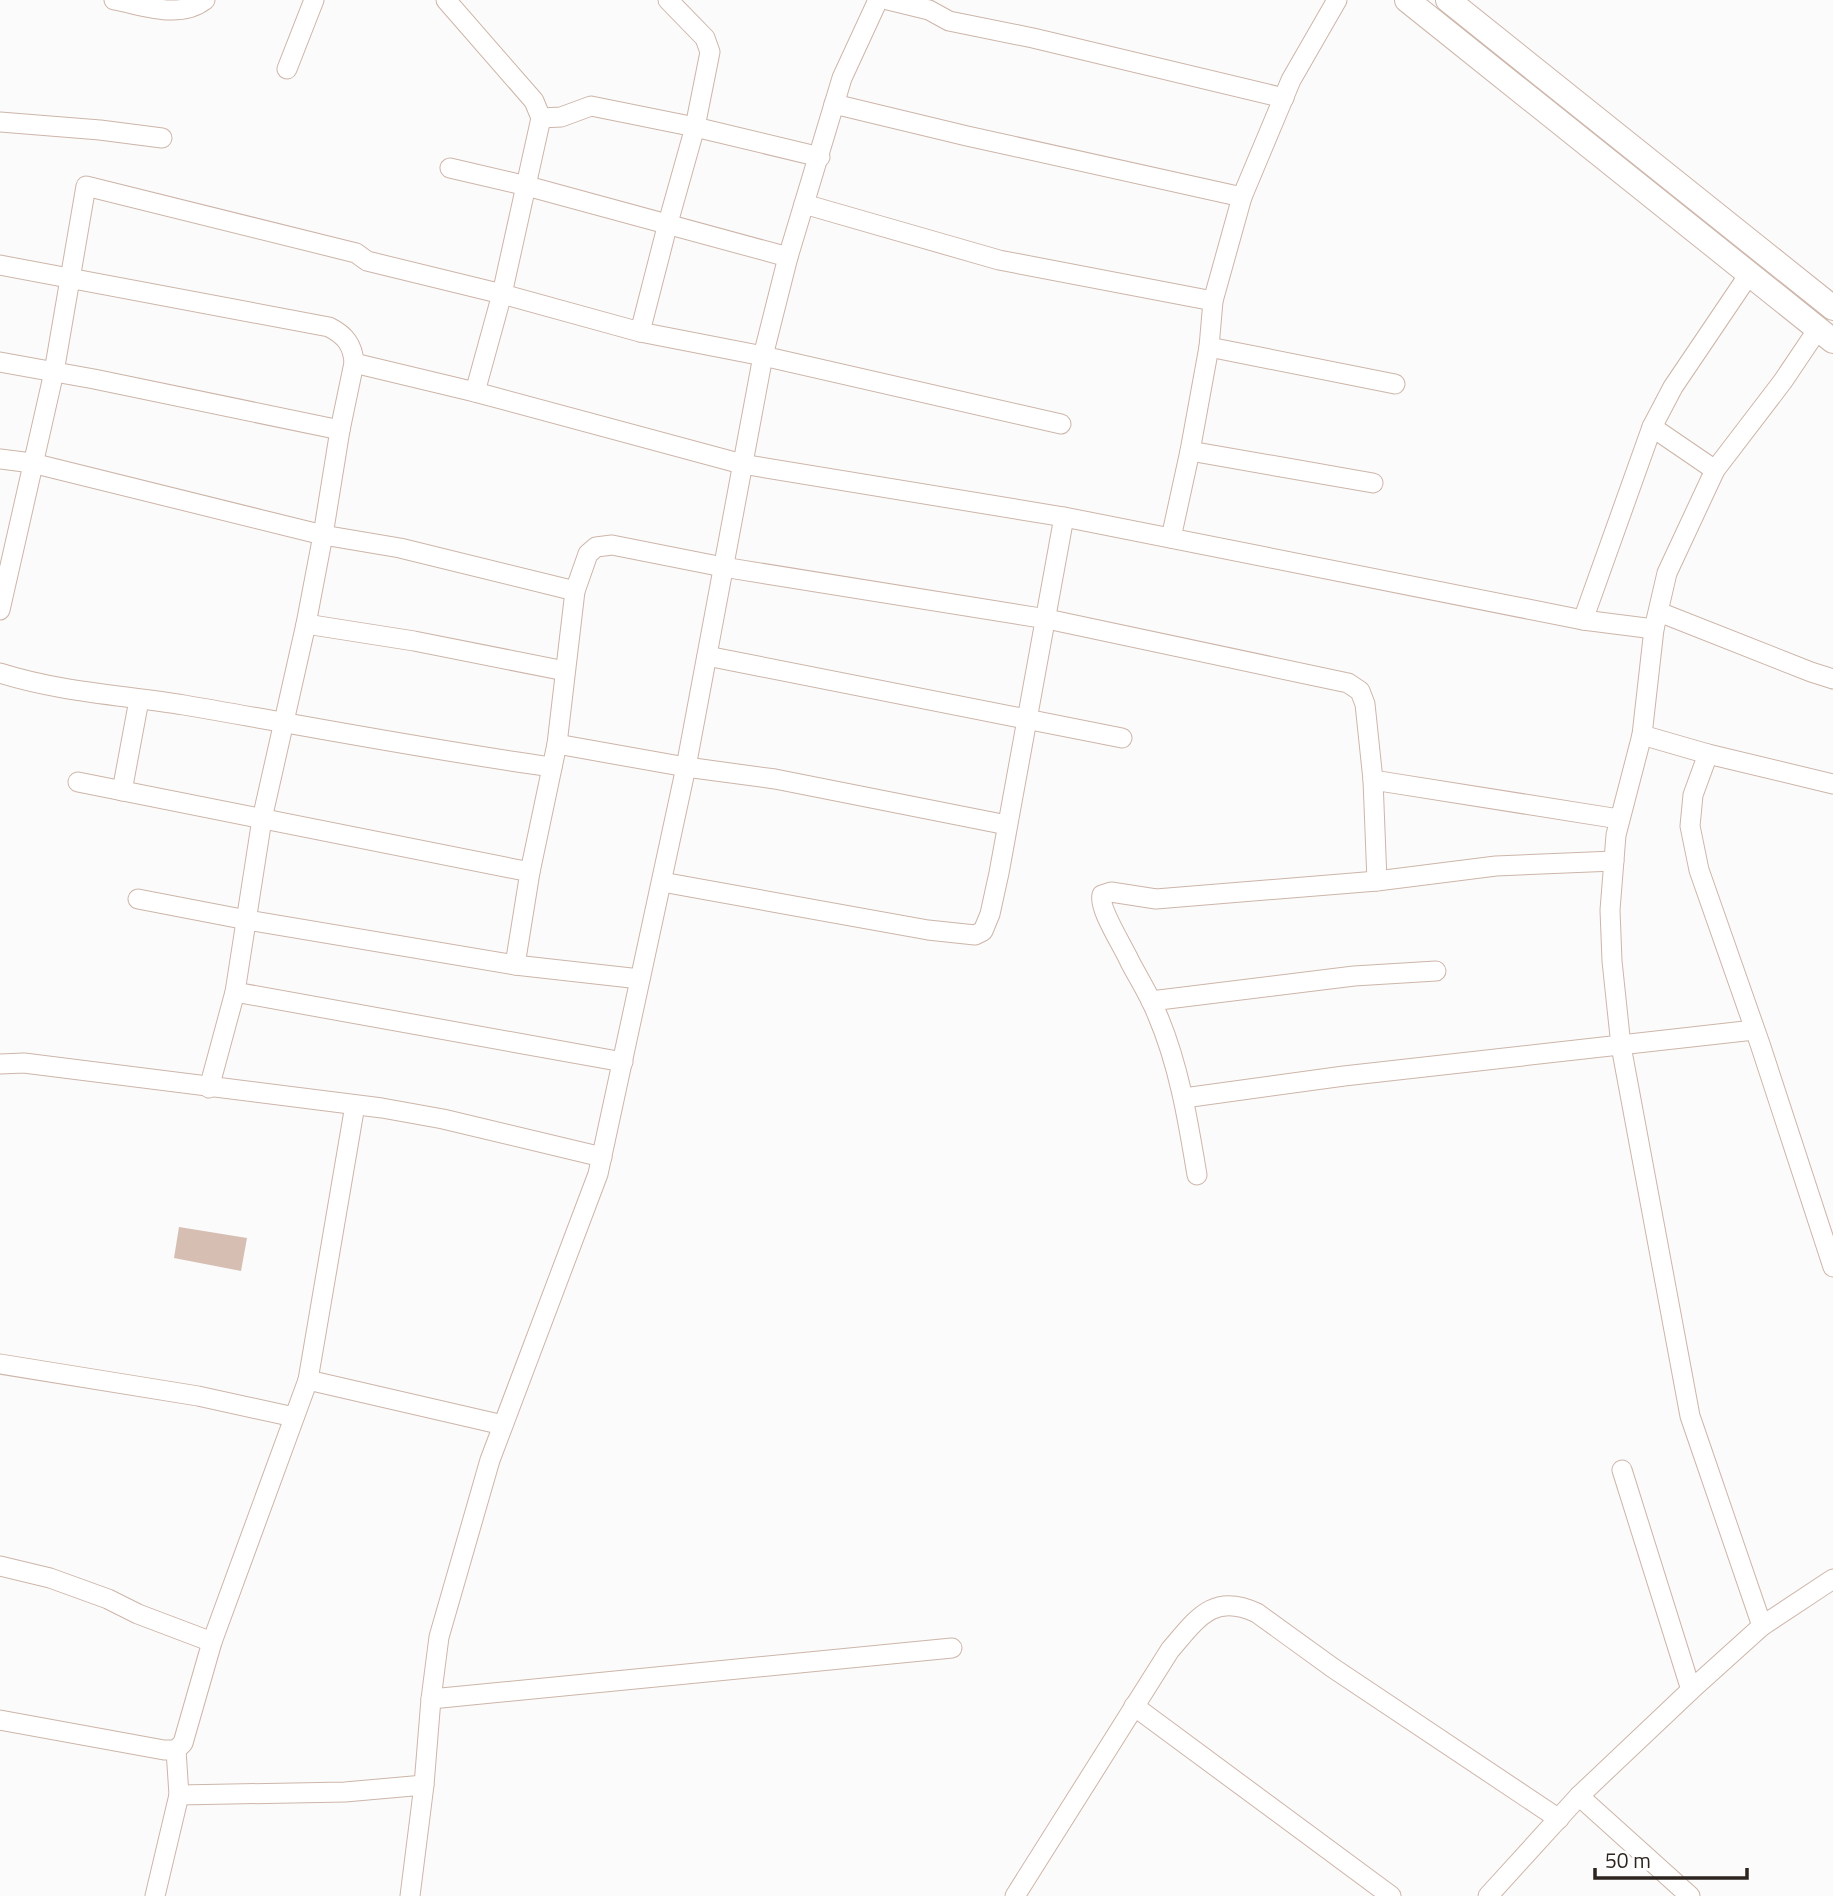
<svg xmlns="http://www.w3.org/2000/svg" width="1833" height="1896" font-family="'Titillium Web',sans-serif">
<style>
.building{fill:#d6beb2}
.lines{fill:none;stroke-linecap:round;stroke-linejoin:round}
.minor-casing{stroke:#cdb5a9;stroke-width:21}
.major-casing{stroke:#cdb5a9;stroke-width:26}
.minor{stroke:#fff;stroke-width:19}
.major{stroke:#fff;stroke-width:24}
</style>
<rect width="100%" height="100%" fill="#fbfbfb"/>
<path class="building" d="M 179,1227 L 247,1238 L 241,1271 L 174,1258 Z"/>
<g class="lines">
<defs>
<g id="minor">
<path d="M 114,0 C 143,5 179,20 205,0"/>
<path d="M 446,0 L 534,101 L 541,118 L 561,117 L 591,106 L 695,127 L 820,157"/>
<path d="M 888,0 L 929,10 L 949,21 L 1033,38 L 1284,98"/>
<path d="M 287,69 L 314,0"/>
<path d="M 834,104 L 967,136 L 1242,197"/>
<path d="M 0,122 L 100,130 L 162,138"/>
<path d="M 450,168 L 527,186 L 788,257"/>
<path d="M 804,204 L 999,260 L 1213,301"/>
<path d="M 0,265 L 329,327 C 345,335 353,345 354,363 L 340,430 L 323,535 L 306,624 L 262,819 L 235,992 L 209,1088"/>
<path d="M 640,332 L 668,223 L 695,127 L 710,52 L 705,38 L 668,0"/>
<path d="M 1209,347 L 1395,384"/>
<path d="M 0,362 L 94,379 L 340,430"/>
<path d="M 354,363 L 475,392 L 742,464 L 1064,517 L 1583,620"/>
<path d="M 475,392 L 502,294 L 541,118"/>
<path d="M 1652,427 L 1715,470"/>
<path d="M 1190,451 L 1373,483"/>
<path d="M 0,459 L 32,463 L 323,535 L 400,548 L 575,591"/>
<path d="M 1171,538 L 1190,451 L 1209,347 L 1213,301 L 1242,197 L 1291,80 L 1337,0"/>
<path d="M 0,610 L 54,372 L 86,186 L 356,253 L 367,261 L 502,294 L 640,332 L 763,356 L 1061,424"/>
<path d="M 1659,612 L 1811,672 L 1833,679"/>
<path d="M 306,624 L 414,641 L 565,671"/>
<path d="M 1654,629 L 1583,620 L 1652,427 L 1673,387 L 1750,273"/>
<path d="M 707,656 L 1122,738"/>
<path d="M 0,673 C 60,692 122,695 184,705 C 307,726 429,750 552,767"/>
<path d="M 1642,735 L 1708,754 L 1833,784"/>
<path d="M 557,744 L 686,767 L 775,779 L 1007,825"/>
<path d="M 1708,754 L 1693,795 L 1690,826 L 1699,870 L 1760,1044 L 1833,1267"/>
<path d="M 1373,780 L 1619,819"/>
<path d="M 78,782 L 530,872"/>
<path d="M 122,791 L 139,700"/>
<path d="M 662,882 L 928,930 L 975,935 L 983,931 L 990,914 L 999,873 L 1064,517"/>
<path d="M 138,899 L 247,920 L 515,965 L 640,979"/>
<path d="M 515,965 L 530,872 L 557,744 L 575,591 L 588,554 L 596,547 L 612,545 L 723,567 L 1047,619 L 1348,683 L 1360,691 L 1365,704 L 1373,780 L 1377,881"/>
<path d="M 235,992 L 623,1062"/>
<path d="M 1151,1001 L 1354,976 L 1436,971"/>
<path d="M 0,1064 L 24,1063 L 382,1108 L 443,1119 L 602,1157"/>
<path d="M 1184,1098 L 1344,1076 L 1754,1030"/>
<path d="M 1197,1175 C 1188,1121 1179,1065 1157,1014 C 1150,996 1139,979 1130,962 C 1123,946 1098,908 1102,895 L 1111,892 L 1156,899 L 1377,881 L 1496,866 L 1614,861"/>
<path d="M 0,1364 L 198,1396 L 294,1417"/>
<path d="M 308,1380 L 503,1425"/>
<path d="M 1622,1470 L 1691,1690"/>
<path d="M 0,1566 L 50,1578 L 108,1599 L 138,1614 L 212,1642"/>
<path d="M 1762,1626 L 1690,1416 L 1621,1046 L 1612,961 L 1610,910 L 1616,835 L 1642,735 L 1654,629 L 1667,573 L 1715,470 L 1783,381 L 1818,329"/>
<path d="M 431,1699 L 952,1648"/>
<path d="M 1134,1706 L 1391,1896"/>
<path d="M 0,1720 L 164,1750 L 176,1750"/>
<path d="M 179,1795 L 345,1792 L 424,1785"/>
<path d="M 1579,1796 L 1690,1896"/>
<path d="M 155,1896 L 179,1795 L 176,1750 L 183,1743 L 212,1642 L 308,1380 L 355,1105"/>
<path d="M 410,1896 L 424,1785 L 431,1699 L 439,1637 L 490,1460 L 598,1174 L 686,767 L 763,356 L 788,257 L 842,78 L 878,0"/>
<path d="M 1015,1896 L 1170,1650 C 1197,1619 1213,1592 1257,1613 L 1333,1668 L 1559,1819"/>
<path d="M 1488,1896 L 1579,1796 L 1691,1690 L 1762,1626 L 1833,1579"/>
</g>
<g id="major">
<path d="M 1407,0 L 1833,341"/>
<path d="M 1448,0 L 1833,308"/>
</g>
</defs>
<use href="#minor" class="minor-casing"/>
<use href="#major" class="major-casing"/>
<use href="#minor" class="minor"/>
<use href="#major" class="major"/>
</g>
<path d="M1595 1868v10h152v-10" fill="none" stroke="#2d241f" stroke-width="3.5"/>
<text x="1605" y="1868" font-size="21" fill="#2d241f" stroke="#ffffff" stroke-width="5" paint-order="stroke">50 m</text>
</svg>
